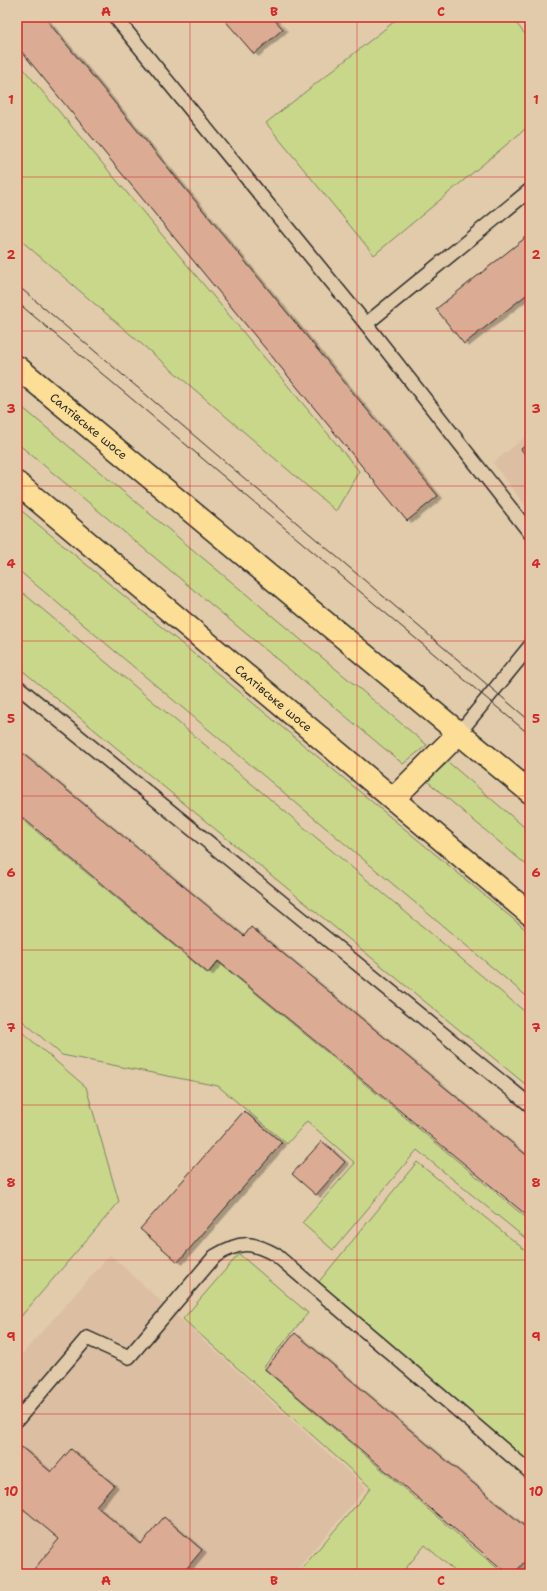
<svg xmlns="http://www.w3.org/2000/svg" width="547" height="1591" font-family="'Shantell Sans',sans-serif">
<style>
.built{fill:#dcbea2}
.green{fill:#c9d78b;stroke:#7a815b}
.building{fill:#dbab94;stroke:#2b2b2b;filter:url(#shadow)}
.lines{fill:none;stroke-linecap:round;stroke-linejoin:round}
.lane-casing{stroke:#2b2b2b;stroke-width:16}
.primary-casing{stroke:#2b2b2b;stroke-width:25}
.lane{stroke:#e2cbab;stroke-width:13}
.primary{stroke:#fcde96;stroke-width:22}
.tram{stroke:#2b2b2b;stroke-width:1}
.grid{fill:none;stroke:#d62828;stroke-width:1;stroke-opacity:0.55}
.labels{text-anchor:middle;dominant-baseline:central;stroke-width:3;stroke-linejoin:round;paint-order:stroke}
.street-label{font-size:12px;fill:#2b2b2b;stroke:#e2cbab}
.neatline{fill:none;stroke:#d62828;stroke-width:1.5}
.grid-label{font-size:13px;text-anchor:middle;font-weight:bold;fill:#d62828}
</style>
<defs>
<filter id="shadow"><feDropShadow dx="4.5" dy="2.5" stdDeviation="0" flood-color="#0004"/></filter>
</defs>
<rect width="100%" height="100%" fill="#e2cbab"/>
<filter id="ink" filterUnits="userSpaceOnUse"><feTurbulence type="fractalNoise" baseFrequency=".025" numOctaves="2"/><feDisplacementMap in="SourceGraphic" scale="8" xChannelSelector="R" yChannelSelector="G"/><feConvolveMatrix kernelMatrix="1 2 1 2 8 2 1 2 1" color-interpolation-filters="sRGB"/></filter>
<g filter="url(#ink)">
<g class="built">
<path d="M 530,433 L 530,512 L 493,463 Z"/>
<path d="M 110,1255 L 366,1488 L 293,1574 L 17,1574 L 17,1360 Z"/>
</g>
<g class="green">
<path d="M 400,17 L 511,17 L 530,40 L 530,125 L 374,255 L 266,123 Z"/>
<path d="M 17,61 L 359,471 L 336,511 L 17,237 Z"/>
<path d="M 17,403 L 427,745 L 403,764 L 17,443 Z"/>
<path d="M 17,507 L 530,933 L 530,999 L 17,569 Z"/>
<path d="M 17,588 L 530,1016 L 530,1088 L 17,666 Z"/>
<path d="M 448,762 L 530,832 L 530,868 L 427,781 Z"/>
<path d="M 17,815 L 208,974 L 218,962 L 530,1221 L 530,1242 L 417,1150 L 333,1250 L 302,1223 L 355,1163 L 307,1121 L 287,1144 L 218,1086 L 62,1055 L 17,1016 Z"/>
<path d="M 17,1028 L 86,1087 L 119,1202 L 17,1321 Z"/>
<path d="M 417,1162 L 530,1254 L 530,1465 L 317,1284 Z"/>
<path d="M 239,1254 L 308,1313 L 263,1368 L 504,1574 L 458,1574 L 425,1545 L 401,1574 L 297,1574 L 371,1488 L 183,1319 Z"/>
</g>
<g class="building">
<path d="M 17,17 L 44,17 L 438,496 L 407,521 L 17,46 Z"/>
<path d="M 222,17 L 272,17 L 283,29 L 254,54 Z"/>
<path d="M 530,234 L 530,292 L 464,344 L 436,309 Z"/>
<path d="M 530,442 L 530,461 L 521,449 Z"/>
<path d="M 17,749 L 244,936 L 251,927 L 530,1158 L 530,1218 L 218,961 L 208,973 L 17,813 Z"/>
<path d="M 244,1111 L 282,1143 L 178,1262 L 140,1229 Z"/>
<path d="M 322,1141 L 345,1162 L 316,1195 L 292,1174 Z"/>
<path d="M 295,1333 L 530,1531 L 530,1555 L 514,1574 L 508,1574 L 265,1369 Z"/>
<path d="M 19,1445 L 51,1472 L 71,1449 L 114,1485 L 96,1506 L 141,1544 L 164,1517 L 202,1550 L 182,1574 L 30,1574 L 59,1539 L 21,1507 L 17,1511 L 17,1448 Z"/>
</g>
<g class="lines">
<defs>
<g id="lane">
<path d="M 115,17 L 366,324 L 530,533"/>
<path d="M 366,324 L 530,190"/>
<path d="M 17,686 L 530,1105"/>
<path d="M 459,733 L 530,646"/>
<path d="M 17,1420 L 87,1338 L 129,1357 L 215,1256 C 240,1241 251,1241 276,1255 L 530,1472"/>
</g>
<g id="primary">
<path id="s1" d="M 17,367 L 530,792"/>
<path id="s2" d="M 17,483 L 530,914"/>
<path d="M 393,799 L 459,733"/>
</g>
</defs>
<use href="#lane" class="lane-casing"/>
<use href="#primary" class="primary-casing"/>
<use href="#lane" class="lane"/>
<use href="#primary" class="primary"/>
<g class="tram">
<path d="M 17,285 L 530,721"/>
<path d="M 17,302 L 530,735"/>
</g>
</g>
</g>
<path class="grid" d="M 190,17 L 190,1574M 357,17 L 357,1574M 17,177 L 530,177M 17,331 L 530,331M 17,486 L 530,486M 17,641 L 530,641M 17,796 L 530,796M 17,950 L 530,950M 17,1105 L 530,1105M 17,1260 L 530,1260M 17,1414 L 530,1414"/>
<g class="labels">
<g class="street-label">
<text stroke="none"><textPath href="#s1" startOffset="93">Салтівське шосе</textPath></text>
<text stroke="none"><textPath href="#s2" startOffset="335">Салтівське шосе</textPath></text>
</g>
</g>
<rect width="547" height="1591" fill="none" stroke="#e2cbab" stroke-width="44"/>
<rect x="22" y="22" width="503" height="1547" class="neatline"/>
<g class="grid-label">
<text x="106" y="16">A</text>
<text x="274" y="16">B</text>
<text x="441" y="16">C</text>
<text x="11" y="104">1</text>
<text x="536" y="104">1</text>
<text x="11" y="259">2</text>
<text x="536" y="259">2</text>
<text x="11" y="413">3</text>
<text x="536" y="413">3</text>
<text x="11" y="568">4</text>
<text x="536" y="568">4</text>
<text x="11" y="723">5</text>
<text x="536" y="723">5</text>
<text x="11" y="877">6</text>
<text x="536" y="877">6</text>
<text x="11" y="1032">7</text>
<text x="536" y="1032">7</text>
<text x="11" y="1187">8</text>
<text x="536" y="1187">8</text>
<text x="11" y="1341">9</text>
<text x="536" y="1341">9</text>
<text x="11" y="1496">10</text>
<text x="536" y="1496">10</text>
<text x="106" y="1585">A</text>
<text x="274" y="1585">B</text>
<text x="441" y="1585">C</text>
</g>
</svg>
